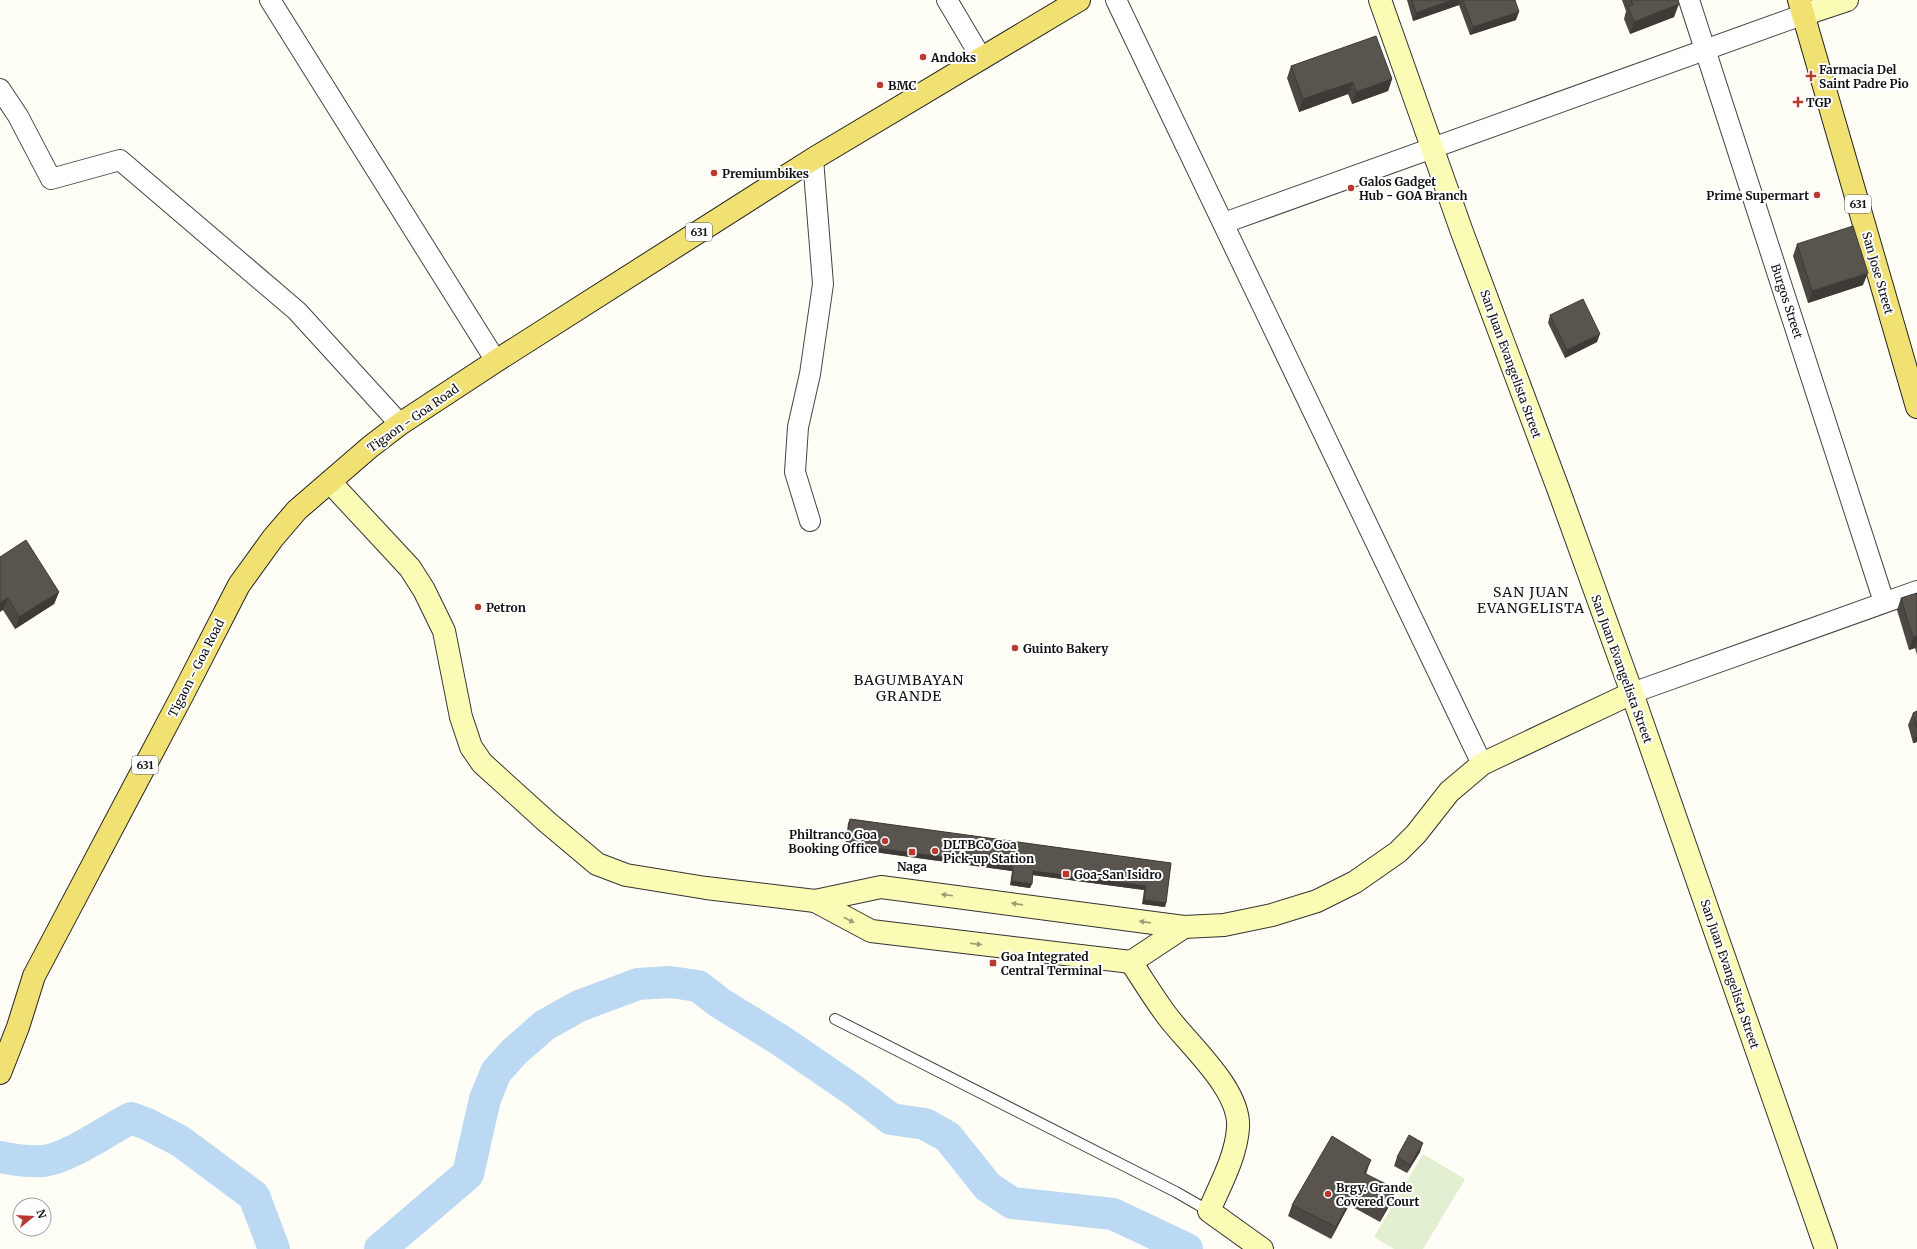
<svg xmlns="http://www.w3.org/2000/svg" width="1917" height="1249" font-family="Merriweather,serif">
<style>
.pitch{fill:#e2f0d1}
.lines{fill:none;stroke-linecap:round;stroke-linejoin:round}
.river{stroke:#bcd9f4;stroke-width:32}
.lane-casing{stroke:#444;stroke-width:12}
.street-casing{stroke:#444;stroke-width:22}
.secondary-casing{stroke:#333;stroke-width:24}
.primary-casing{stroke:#222;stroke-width:24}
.lane{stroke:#fff;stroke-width:10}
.street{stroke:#fff;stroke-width:20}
.secondary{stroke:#fafbb4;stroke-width:22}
.primary{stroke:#f1e173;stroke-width:22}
.wall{fill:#4d4843}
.shaded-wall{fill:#3e3b37}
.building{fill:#59544e;stroke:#3e3b37}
.oneway{fill:#9d9d73}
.poi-dot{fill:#bb392f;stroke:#fff;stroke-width:1.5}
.labels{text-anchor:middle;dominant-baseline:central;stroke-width:4;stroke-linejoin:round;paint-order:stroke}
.shield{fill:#fff;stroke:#585858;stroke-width:1}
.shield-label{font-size:11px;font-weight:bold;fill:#111}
.poi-label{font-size:12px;font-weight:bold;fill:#111;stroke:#fff;text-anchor:start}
.street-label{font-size:12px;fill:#111;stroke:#fff}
.quarter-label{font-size:14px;letter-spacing:1px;fill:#111;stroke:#fff}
</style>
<rect width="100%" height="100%" fill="#fefef6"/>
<path class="pitch" d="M 1423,1154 L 1465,1179 L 1423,1249 L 1394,1249 L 1374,1237 Z"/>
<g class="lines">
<g class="river">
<path d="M 0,1157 C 14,1160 29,1162 43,1161 C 69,1158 106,1131 131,1118 L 147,1124 L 180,1141 L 254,1196 L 274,1249"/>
<path d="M 380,1249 L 468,1174 L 485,1099 L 496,1072 L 515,1051 L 545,1025 L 579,1006 L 638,984 L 670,982 L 698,986 L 720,1003 L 780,1040 L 853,1090 L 891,1119 L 925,1124 L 948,1137 L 988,1187 L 1012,1203 L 1113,1214 L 1187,1249"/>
</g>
<defs>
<path id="lane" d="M 835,1019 L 1176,1192 L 1209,1211"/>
<g id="street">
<path d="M 270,0 L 496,361"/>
<path d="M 947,0 L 982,59"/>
<path d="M 1116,0 L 1482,764"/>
<path d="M 1689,0 L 1884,602"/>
<path d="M 0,89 L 18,116 L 51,179 L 120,160 L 297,311 L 400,424"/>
<path d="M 1224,223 L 1802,15"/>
<path d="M 810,521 L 795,472 L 798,427 L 810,374 L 823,284 L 813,159"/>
<path d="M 1632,693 L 1917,591"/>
</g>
<g id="secondary">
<path d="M 1380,0 L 1462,232 L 1559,491 L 1632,693 L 1826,1249"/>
<path d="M 1802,15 L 1847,0"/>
<path d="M 330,482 L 410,568 L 424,590 L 444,631 L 461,717 L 471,747 L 482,763 L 547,822 L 597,864 L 626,875 L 706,888 L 815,901 L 881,887 L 1184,927 L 1224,925 L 1272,915 L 1317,901 L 1355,882 L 1398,852 L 1416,834 L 1449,792 L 1482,764 L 1632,693"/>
<path d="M 815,901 L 871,931 L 1131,962 L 1184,927"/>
<path d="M 1131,962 C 1143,980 1155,1000 1168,1017 C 1190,1046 1241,1090 1238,1128 C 1236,1157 1220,1185 1209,1211 L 1262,1249"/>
</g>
<g id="primary">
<path d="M 1799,0 L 1917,407"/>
<path d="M 0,1073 L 18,1027 L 34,976 L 184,692 L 239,585 L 273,538 L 297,510 L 370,447 L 400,424 L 496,361 L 813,159 L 1079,0"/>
</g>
</defs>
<use href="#lane" class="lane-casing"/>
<use href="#street" class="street-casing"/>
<use href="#secondary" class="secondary-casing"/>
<use href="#primary" class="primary-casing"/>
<use href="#lane" class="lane"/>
<use href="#street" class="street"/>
<use href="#secondary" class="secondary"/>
<use href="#primary" class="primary"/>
</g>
<g class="wall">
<path d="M 1407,0 L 1515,0 L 1516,20 L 1470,35 L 1459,5 L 1413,21 Z"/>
<path d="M 1622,0 L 1677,0 L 1674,17 L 1630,34 L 1624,19 L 1626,11 Z"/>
<path d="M 1291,66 L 1392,79 L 1388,91 L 1352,104 L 1348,94 L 1299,112 L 1287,78 Z"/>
<path d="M 1797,244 L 1863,285 L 1808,303 L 1793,256 Z"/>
<path d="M 1550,315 L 1597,342 L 1565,358 L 1548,323 Z"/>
<path d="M 0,557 L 59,592 L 54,604 L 15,629 L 3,610 Z"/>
<path d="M 1917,593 L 1917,655 L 1915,648 L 1909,650 L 1897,610 L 1901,598 Z"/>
<path d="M 1917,711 L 1917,742 L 1913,743 L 1908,725 L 1913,713 Z"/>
<path d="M 850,819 L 1171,863 L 1165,907 L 1142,904 L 1144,890 L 1033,875 L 1030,888 L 1010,885 L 1012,871 L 845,848 L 848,823 Z"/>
<path d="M 1420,1152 L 1407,1173 L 1394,1166 L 1397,1157 Z"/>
<path d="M 1367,1171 L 1366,1173 L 1392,1201 L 1380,1222 L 1349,1205 L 1331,1239 L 1288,1216 L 1292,1205 Z"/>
</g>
<g class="shaded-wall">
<path d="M 1452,0 L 1461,0 L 1459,5 L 1413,21 L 1416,13 Z"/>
<path d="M 1679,4 L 1674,17 L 1630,34 L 1634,22 Z"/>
<path d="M 1519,12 L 1516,20 L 1470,35 L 1473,27 Z"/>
<path d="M 1392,79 L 1388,91 L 1352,104 L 1356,92 Z"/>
<path d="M 1353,82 L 1348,94 L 1299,112 L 1303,99 Z"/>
<path d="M 1868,273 L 1863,285 L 1808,303 L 1812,291 Z"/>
<path d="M 1600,334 L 1597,342 L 1565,358 L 1567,350 Z"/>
<path d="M 59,592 L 54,604 L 15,629 L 19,617 Z"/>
<path d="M 8,598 L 3,610 L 0,612 L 0,603 Z"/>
<path d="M 1917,636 L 1917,642 L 1915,648 L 1909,650 L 1913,638 Z"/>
<path d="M 1917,733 L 1917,742 L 1913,743 Z"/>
<path d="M 846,844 L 1013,867 L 1012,871 L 845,848 Z"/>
<path d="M 1033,871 L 1146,886 L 1144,890 L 1032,875 Z"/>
<path d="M 1012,881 L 1032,884 L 1030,888 L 1010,885 Z"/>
<path d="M 1144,900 L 1166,903 L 1165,907 L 1142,904 Z"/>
<path d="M 1423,1143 L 1420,1152 L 1407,1173 L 1410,1165 Z"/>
<path d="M 1371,1160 L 1367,1171 L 1360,1184 L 1364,1173 Z"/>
<path d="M 1396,1189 L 1392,1201 L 1380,1222 L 1385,1211 Z"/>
<path d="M 1353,1194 L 1349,1205 L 1331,1239 L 1336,1227 Z"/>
</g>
<g class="building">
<path d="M 1412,0 L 1452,0 L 1416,13 Z"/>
<path d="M 1463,0 L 1515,0 L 1519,12 L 1473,27 Z"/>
<path d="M 1631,0 L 1677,0 L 1679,4 L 1634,22 L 1628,6 L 1633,5 Z"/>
<path d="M 1376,36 L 1392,79 L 1356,92 L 1353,82 L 1303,99 L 1291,66 Z"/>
<path d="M 1853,226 L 1868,273 L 1812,291 L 1797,244 Z"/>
<path d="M 1583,299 L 1600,334 L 1567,350 L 1550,315 Z"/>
<path d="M 26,540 L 59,592 L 19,617 L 8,598 L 0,603 L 0,557 Z"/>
<path d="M 1917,593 L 1917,636 L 1913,638 L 1901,598 Z"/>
<path d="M 1917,711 L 1917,728 L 1913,713 Z"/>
<path d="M 850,819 L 1171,863 L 1166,903 L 1144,900 L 1146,886 L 1033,871 L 1032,884 L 1012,881 L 1013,867 L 846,844 Z"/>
<path d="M 1409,1135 L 1423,1143 L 1410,1165 L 1397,1157 Z"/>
<path d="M 1332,1136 L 1371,1160 L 1364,1173 L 1396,1189 L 1385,1211 L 1353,1194 L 1336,1227 L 1292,1205 Z"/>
</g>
<defs><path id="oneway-solid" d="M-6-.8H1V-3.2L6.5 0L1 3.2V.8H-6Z"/></defs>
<g class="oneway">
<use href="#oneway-solid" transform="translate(947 895) rotate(-173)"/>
<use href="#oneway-solid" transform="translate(1017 904) rotate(-172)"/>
<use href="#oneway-solid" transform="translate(849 920) rotate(28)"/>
<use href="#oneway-solid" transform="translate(1145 922) rotate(-172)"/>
<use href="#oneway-solid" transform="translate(976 944) rotate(7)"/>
</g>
<g class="poi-dot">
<circle cx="923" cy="57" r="4"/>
<path d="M1809 70h4v4h4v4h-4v4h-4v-4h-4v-4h4z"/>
<circle cx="880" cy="85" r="4"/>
<path d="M1796 96h4v4h4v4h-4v4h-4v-4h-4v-4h4z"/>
<circle cx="714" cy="173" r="4"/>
<circle cx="1351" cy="188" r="4"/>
<circle cx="1817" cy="195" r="4"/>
<circle cx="478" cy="607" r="4"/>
<circle cx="1015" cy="648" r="4"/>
<circle cx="885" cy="841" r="4"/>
<circle cx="935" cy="851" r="4"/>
<rect x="908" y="848" width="8" height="8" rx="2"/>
<rect x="1062" y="870" width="8" height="8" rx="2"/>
<rect x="989" y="959" width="8" height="8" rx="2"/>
<circle cx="1328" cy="1194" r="4"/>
</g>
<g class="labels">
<g class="shield">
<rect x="1845" y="195" width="26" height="18" rx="3"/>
<rect x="686" y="223" width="26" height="18" rx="3"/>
<rect x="132" y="756" width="26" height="18" rx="3"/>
</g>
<g class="shield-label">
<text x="1858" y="204">631</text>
<text x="699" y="232">631</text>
<text x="145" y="765">631</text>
</g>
<g class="poi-label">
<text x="931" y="57">Andoks</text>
<text x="1819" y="69">Farmacia Del<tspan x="1819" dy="14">Saint Padre Pio</tspan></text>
<text x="888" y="85">BMC</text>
<text x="1806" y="102">TGP</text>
<text x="722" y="173">Premiumbikes</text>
<text x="1359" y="181">Galos Gadget<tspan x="1359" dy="14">Hub - GOA Branch</tspan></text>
<text x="1809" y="195" text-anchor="end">Prime Supermart</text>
<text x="486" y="607">Petron</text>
<text x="1023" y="648">Guinto Bakery</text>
<text x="877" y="834" text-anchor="end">Philtranco Goa<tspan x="877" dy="14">Booking Office</tspan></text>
<text x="943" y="844">DLTBCo Goa<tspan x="943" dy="14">Pick-up Station</tspan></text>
<text x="912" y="866" text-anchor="middle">Naga</text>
<text x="1074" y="874">Goa-San Isidro</text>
<text x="1001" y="956">Goa Integrated<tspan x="1001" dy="14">Central Terminal</tspan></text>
<text x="1336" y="1187">Brgy. Grande<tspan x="1336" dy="14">Covered Court</tspan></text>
</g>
<g class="street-label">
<text transform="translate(1878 273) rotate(74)">San Jose Street</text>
<text transform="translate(1787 301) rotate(72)">Burgos Street</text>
<text transform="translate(1511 364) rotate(70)">San Juan Evangelista Street</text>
<text transform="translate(413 418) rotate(-35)">Tigaon - Goa Road</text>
<text transform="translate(196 668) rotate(-63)">Tigaon - Goa Road</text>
<text transform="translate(1622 669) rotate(70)">San Juan Evangelista Street</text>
<text transform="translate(1730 974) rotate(71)">San Juan Evangelista Street</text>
</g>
<g class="quarter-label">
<text x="1531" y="592">SAN JUAN<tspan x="1531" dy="16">EVANGELISTA</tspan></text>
<text x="909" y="680">BAGUMBAYAN<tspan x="909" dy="16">GRANDE</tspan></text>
</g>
</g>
<g transform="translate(32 1217) rotate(72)"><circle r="19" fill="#ffffff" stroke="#a0a0a0"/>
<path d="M0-3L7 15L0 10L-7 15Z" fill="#bb392f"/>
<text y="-6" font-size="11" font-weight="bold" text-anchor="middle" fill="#111111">N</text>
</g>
</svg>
